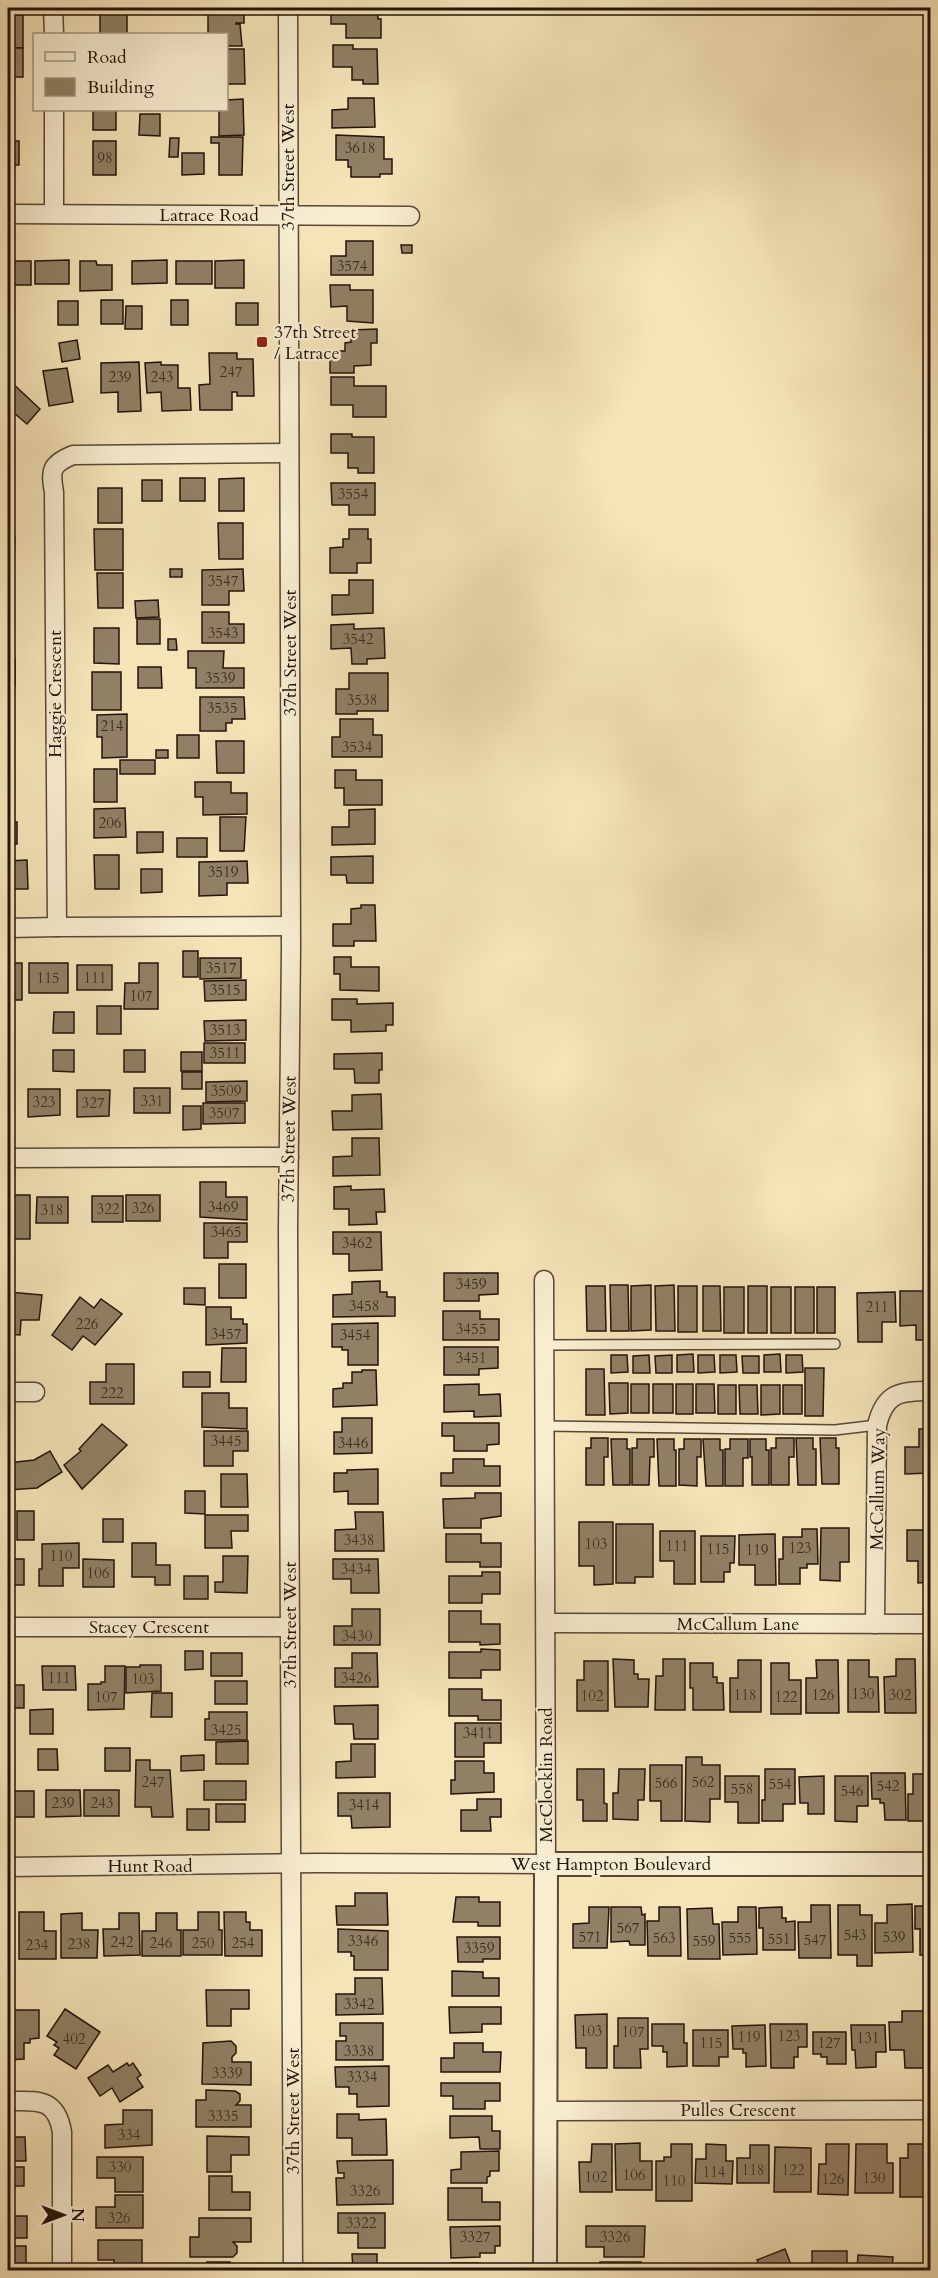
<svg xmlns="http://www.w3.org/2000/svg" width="938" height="2278" font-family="Cardo,serif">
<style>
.building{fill:#908065;stroke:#23130b;stroke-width:1.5}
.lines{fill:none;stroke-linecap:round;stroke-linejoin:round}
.service-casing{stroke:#584736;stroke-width:12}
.minor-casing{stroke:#584736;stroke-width:21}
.tertiary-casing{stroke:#584736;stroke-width:26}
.service{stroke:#f8edd1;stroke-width:9}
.minor{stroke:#f8edd1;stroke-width:18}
.tertiary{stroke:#f8edd1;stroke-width:22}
.poi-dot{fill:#8f2418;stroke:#f8edd1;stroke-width:2}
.labels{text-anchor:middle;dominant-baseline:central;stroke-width:4.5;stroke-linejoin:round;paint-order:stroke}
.number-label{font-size:15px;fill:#3e2e22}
.street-label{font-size:18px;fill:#23130b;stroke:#f8edd1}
.poi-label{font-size:18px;fill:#23130b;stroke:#f8edd1;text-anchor:start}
</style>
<rect width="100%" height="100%" fill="#f5e4b8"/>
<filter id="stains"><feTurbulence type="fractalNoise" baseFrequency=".00333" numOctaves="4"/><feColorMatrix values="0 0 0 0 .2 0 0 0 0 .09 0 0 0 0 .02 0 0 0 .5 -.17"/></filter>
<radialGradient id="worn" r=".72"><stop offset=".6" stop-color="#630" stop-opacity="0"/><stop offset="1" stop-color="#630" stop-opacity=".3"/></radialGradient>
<g class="building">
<rect x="100" y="8" width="27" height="26"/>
<path d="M 208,8 L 244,8 L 244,23 L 236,23 L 236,24 L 240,24 L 242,46 L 226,46 L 226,34 L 208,34 Z"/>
<path d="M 331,8 L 378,8 L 378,19 L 381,19 L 381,38 L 346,38 L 346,24 L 331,24 Z"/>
<rect x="8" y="15" width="15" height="33"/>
<path d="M 333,45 L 353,45 L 353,49 L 377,49 L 378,84 L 363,84 L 363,80 L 352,80 L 352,67 L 333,67 Z"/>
<rect x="8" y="48" width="15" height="29"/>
<path d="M 226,49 L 244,49 L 245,84 L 226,84 Z"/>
<path d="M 348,98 L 374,98 L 375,127 L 332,128 L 332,110 L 348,109 Z"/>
<path d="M 243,99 L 244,135 L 219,136 L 219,110 L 226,110 L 226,100 Z"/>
<rect x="93" y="110" width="23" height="20"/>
<path d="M 140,114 L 160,114 L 160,136 L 139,135 Z"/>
<path d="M 336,135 L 384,137 L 384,159 L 392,159 L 392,174 L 380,174 L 380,177 L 351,177 L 351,167 L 348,167 L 348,160 L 336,160 Z"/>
<path d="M 211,137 L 243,137 L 242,175 L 219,175 L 219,143 L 211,143 Z"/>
<path d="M 170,138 L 179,138 L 178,157 L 169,157 Z"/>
<rect x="8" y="141" width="11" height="24"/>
<rect x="93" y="141" width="23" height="34"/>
<path d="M 182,153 L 204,153 L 204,174 L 182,175 Z"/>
<path d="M 346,241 L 373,241 L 373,275 L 331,275 L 331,256 L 346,256 Z"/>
<path d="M 401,245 L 412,245 L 412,253 L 402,253 Z"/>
<path d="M 69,260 L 69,284 L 35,284 L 35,261 Z"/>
<path d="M 167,260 L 167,283 L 132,284 L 132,261 Z"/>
<path d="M 244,260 L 244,288 L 215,288 L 215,261 Z"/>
<rect x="8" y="261" width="23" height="24"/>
<path d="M 80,261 L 96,261 L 97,265 L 112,265 L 112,290 L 80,291 Z"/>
<rect x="176" y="261" width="36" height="23"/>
<path d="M 330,285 L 350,285 L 350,290 L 373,290 L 373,323 L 347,321 L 347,306 L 331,307 Z"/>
<rect x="101" y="300" width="22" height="24"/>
<rect x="171" y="300" width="17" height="25"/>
<rect x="58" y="301" width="20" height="24"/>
<rect x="236" y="303" width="22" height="22"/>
<path d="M 126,306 L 142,306 L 142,329 L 125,329 Z"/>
<path d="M 377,329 L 377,343 L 371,343 L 371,365 L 354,366 L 354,373 L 330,373 L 330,351 L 345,351 L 345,343 L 351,342 L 351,330 Z"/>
<path d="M 77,340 L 80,359 L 62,362 L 59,343 Z"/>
<path d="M 209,353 L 237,353 L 237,359 L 253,359 L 254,396 L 237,396 L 237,392 L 232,392 L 232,410 L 200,410 L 199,385 L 210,384 Z"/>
<path d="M 139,362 L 141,411 L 118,412 L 118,392 L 101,393 L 101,363 Z"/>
<path d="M 161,362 L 161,365 L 178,365 L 178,388 L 190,388 L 191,410 L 162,411 L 161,392 L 147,393 L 145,363 Z"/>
<path d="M 67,368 L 73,402 L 49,406 L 43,371 Z"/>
<path d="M 331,377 L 354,377 L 354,386 L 386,386 L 386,417 L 353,417 L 353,405 L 331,405 Z"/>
<path d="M 9,380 L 40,409 L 27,424 L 14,413 L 11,416 L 14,419 L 8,426 Z"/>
<path d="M 331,434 L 352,434 L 352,437 L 374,437 L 374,473 L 358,473 L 358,468 L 348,468 L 348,453 L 331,453 Z"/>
<rect x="180" y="478" width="25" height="23"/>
<path d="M 244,478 L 244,511 L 219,511 L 219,479 Z"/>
<rect x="142" y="480" width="20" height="21"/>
<path d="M 331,483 L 375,483 L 375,515 L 349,515 L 349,505 L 332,505 Z"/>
<rect x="98" y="488" width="24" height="35"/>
<path d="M 218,523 L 243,523 L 243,559 L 219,559 Z"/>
<path d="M 94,529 L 123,529 L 123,570 L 95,570 Z"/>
<path d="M 349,529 L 368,529 L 368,539 L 371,539 L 371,563 L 357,563 L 357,573 L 330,573 L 330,548 L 343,547 L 343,539 L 349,539 Z"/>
<path d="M 8,536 L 15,536 L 14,560 L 10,560 L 10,585 L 8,585 Z"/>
<rect x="170" y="569" width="12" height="8"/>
<path d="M 243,569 L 244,591 L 229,591 L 229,605 L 202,605 L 202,570 Z"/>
<path d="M 97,573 L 123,573 L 123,608 L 98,608 Z"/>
<path d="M 349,580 L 373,580 L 373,613 L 332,615 L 332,595 L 349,595 Z"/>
<path d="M 158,600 L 159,617 L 136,618 L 135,601 Z"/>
<path d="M 8,601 L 13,601 L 12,644 L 8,644 Z"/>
<path d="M 202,612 L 229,612 L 229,624 L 244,624 L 244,643 L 202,643 Z"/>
<rect x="137" y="619" width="23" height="25"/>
<path d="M 354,624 L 354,629 L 384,628 L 385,658 L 367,659 L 367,664 L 352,664 L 351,648 L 331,649 L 331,625 Z"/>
<path d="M 94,628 L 119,628 L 119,664 L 94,663 Z"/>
<path d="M 168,639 L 176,639 L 177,650 L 168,650 Z"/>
<path d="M 188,651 L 224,651 L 223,668 L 244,668 L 244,688 L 196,688 L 196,668 L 188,668 Z"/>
<rect x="8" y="658" width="7" height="28"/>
<path d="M 138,667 L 161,667 L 162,688 L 138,688 Z"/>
<rect x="92" y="672" width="29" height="38"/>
<path d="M 349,673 L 388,673 L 388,711 L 357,711 L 357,714 L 336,714 L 336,689 L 349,689 Z"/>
<path d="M 200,697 L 244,697 L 245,719 L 232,719 L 232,723 L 226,723 L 226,731 L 200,731 Z"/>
<path d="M 127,714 L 127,757 L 102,758 L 102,737 L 97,737 L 97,715 Z"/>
<path d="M 13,716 L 14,751 L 8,751 L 8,717 Z"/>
<path d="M 340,719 L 373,719 L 373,735 L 382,735 L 382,757 L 332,757 L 332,737 L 340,737 Z"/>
<rect x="177" y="735" width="22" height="23"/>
<path d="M 216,741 L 244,741 L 244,773 L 217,773 Z"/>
<rect x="156" y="750" width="12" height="8"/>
<rect x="120" y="760" width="35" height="14"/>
<rect x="94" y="769" width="23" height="33"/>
<path d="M 335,770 L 356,770 L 356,780 L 382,780 L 382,805 L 344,805 L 344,788 L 335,788 Z"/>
<path d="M 195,782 L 231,782 L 231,793 L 247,793 L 247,814 L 203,815 L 203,797 L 195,797 Z"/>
<rect x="8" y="784" width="5" height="22"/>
<path d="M 125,808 L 126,837 L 94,838 L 94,809 Z"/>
<path d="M 375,809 L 375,844 L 332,845 L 332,827 L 349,827 L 349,810 Z"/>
<path d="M 220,817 L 246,817 L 244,851 L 220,851 Z"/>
<rect x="8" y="822" width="9" height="22"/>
<path d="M 137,832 L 163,832 L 163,852 L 137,853 Z"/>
<rect x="177" y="838" width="30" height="19"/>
<path d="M 94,855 L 119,855 L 119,889 L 95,889 Z"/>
<path d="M 373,856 L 373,883 L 347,883 L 346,875 L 331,875 L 331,857 Z"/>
<path d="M 27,860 L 28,889 L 10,889 L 10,893 L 8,893 L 8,861 Z"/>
<path d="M 247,861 L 248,883 L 227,883 L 227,895 L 199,896 L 199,862 Z"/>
<path d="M 141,869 L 162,869 L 162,892 L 141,893 Z"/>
<path d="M 361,905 L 375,905 L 376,941 L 354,941 L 354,946 L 333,946 L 333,924 L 351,924 L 351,909 L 361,908 Z"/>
<rect x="183" y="951" width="15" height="26"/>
<path d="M 334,957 L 351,957 L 351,967 L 379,967 L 379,991 L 340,990 L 340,974 L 334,974 Z"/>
<path d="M 200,958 L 241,958 L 241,978 L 200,979 Z"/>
<rect x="8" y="963" width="14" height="37"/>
<rect x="29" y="963" width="39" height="30"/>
<path d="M 139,963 L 158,963 L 158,1009 L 124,1009 L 125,983 L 139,983 Z"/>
<rect x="77" y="965" width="35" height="25"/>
<path d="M 246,980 L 246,1000 L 205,1001 L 204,981 Z"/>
<path d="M 332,999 L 357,999 L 357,1004 L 393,1003 L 393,1025 L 386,1025 L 386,1031 L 351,1032 L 351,1020 L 332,1020 Z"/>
<rect x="97" y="1006" width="24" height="28"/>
<path d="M 54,1012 L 74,1012 L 74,1033 L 53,1033 Z"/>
<path d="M 246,1020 L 246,1040 L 205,1041 L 204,1021 Z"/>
<rect x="204" y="1043" width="41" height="20"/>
<path d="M 53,1050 L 74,1050 L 74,1072 L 53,1071 Z"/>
<rect x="124" y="1050" width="21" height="22"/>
<rect x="181" y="1052" width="21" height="19"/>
<path d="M 382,1053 L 382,1070 L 379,1070 L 379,1083 L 355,1083 L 354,1069 L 334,1069 L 334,1054 Z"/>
<rect x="182" y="1072" width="20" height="17"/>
<path d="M 247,1081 L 247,1101 L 206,1102 L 206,1082 Z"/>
<rect x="134" y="1088" width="36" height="25"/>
<path d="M 28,1089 L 60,1089 L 60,1115 L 28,1117 Z"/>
<path d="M 77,1090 L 110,1090 L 109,1116 L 77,1117 Z"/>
<path d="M 381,1094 L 382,1129 L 333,1130 L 332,1111 L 352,1111 L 352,1095 Z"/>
<path d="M 203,1103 L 245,1103 L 245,1123 L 203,1124 Z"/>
<path d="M 183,1106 L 201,1106 L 201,1129 L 183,1130 Z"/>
<path d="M 352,1138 L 379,1138 L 380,1175 L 333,1176 L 333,1157 L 352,1156 Z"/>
<path d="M 200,1182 L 226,1182 L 226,1197 L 247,1197 L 247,1220 L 200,1217 Z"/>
<path d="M 351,1186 L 351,1190 L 384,1189 L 385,1212 L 376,1212 L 377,1224 L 349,1225 L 349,1209 L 334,1209 L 334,1187 Z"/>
<path d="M 10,1195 L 30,1195 L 30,1239 L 8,1239 Z"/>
<rect x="126" y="1195" width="34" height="26"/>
<rect x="92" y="1196" width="31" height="26"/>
<path d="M 37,1197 L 68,1197 L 68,1223 L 36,1223 Z"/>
<path d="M 204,1223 L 247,1223 L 247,1242 L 228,1242 L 228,1258 L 204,1258 Z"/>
<path d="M 333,1232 L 381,1232 L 382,1270 L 349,1271 L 349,1254 L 333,1254 Z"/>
<rect x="219" y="1264" width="27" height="34"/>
<path d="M 444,1273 L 498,1273 L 498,1294 L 479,1295 L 479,1301 L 444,1301 Z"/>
<path d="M 380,1281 L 380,1292 L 387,1292 L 387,1297 L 395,1297 L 395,1316 L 333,1317 L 333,1295 L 352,1294 L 352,1282 Z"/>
<path d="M 610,1285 L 628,1285 L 629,1331 L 611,1331 Z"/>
<path d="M 651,1285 L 651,1330 L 631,1331 L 631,1286 Z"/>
<path d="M 674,1285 L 675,1331 L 656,1331 L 655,1286 Z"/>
<path d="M 586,1286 L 605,1286 L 606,1331 L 587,1331 Z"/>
<rect x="678" y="1286" width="19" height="46"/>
<path d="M 703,1286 L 720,1286 L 721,1331 L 703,1331 Z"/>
<rect x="748" y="1286" width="19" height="47"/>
<rect x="724" y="1287" width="20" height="46"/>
<rect x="771" y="1287" width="20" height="46"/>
<rect x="795" y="1287" width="19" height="46"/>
<rect x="817" y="1287" width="18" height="46"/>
<path d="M 184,1288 L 205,1288 L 205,1305 L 184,1304 Z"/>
<path d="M 900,1291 L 930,1291 L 930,1340 L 916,1340 L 916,1325 L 900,1326 Z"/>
<path d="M 8,1292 L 42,1295 L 39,1320 L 21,1320 L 20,1335 L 8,1334 Z"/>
<path d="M 895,1292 L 896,1322 L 882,1322 L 882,1342 L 858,1342 L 857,1293 Z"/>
<path d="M 80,1297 L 94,1308 L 101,1299 L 122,1314 L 95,1345 L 83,1336 L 72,1350 L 52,1335 Z"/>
<path d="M 206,1307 L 231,1307 L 231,1319 L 243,1319 L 243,1324 L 247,1324 L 247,1343 L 206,1345 Z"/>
<path d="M 443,1311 L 480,1311 L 480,1319 L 499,1319 L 499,1340 L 443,1340 Z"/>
<path d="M 378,1323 L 378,1365 L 348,1365 L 348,1350 L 342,1350 L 342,1347 L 332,1347 L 332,1324 Z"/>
<path d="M 444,1347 L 498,1347 L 498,1368 L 479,1369 L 479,1375 L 444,1375 Z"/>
<path d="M 222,1348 L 246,1348 L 246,1382 L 221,1382 Z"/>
<path d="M 693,1354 L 694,1372 L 677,1372 L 677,1355 Z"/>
<path d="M 780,1354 L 781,1372 L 764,1372 L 764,1355 Z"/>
<path d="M 611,1355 L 627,1355 L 628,1372 L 611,1373 Z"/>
<path d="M 649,1355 L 650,1373 L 633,1373 L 633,1356 Z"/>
<path d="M 672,1355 L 672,1373 L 656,1373 L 655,1356 Z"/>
<path d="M 698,1355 L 714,1355 L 715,1372 L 698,1373 Z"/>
<path d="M 720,1355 L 736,1355 L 737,1372 L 720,1373 Z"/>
<path d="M 786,1355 L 802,1355 L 803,1372 L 786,1373 Z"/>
<path d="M 742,1356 L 759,1356 L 759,1373 L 743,1373 Z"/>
<path d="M 106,1364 L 134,1364 L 134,1404 L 90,1404 L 90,1382 L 106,1382 Z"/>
<path d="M 805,1368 L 824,1368 L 823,1416 L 805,1416 Z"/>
<path d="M 586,1369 L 604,1369 L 605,1415 L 586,1415 Z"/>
<path d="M 362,1370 L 376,1370 L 377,1405 L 333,1407 L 333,1389 L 343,1388 L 343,1383 L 352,1383 L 352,1372 L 362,1372 Z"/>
<rect x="183" y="1372" width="27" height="15"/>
<path d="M 609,1383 L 628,1383 L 628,1413 L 610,1414 Z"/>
<path d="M 479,1384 L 479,1395 L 500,1394 L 501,1416 L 474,1417 L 474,1411 L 444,1412 L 444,1385 Z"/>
<rect x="631" y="1384" width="18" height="29"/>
<rect x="653" y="1384" width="20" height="29"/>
<rect x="676" y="1384" width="17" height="30"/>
<path d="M 696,1384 L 714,1384 L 715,1413 L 696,1413 Z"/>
<rect x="718" y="1385" width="18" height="29"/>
<path d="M 739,1385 L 757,1385 L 758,1414 L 740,1414 Z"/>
<path d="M 761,1385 L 780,1385 L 780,1414 L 761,1415 Z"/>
<rect x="783" y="1385" width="19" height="29"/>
<path d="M 202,1393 L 229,1393 L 229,1408 L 247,1408 L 247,1429 L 202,1427 Z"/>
<path d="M 342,1418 L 372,1418 L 372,1453 L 334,1454 L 334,1432 L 342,1432 Z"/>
<path d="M 442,1423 L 499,1423 L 499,1444 L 487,1445 L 487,1451 L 454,1451 L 454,1436 L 442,1436 Z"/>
<path d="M 102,1424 L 127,1445 L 82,1489 L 64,1465 L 81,1451 L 79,1449 Z"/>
<path d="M 919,1429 L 930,1429 L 930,1473 L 905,1474 L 905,1447 L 919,1447 Z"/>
<path d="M 204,1431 L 248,1431 L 248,1451 L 233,1451 L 233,1466 L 204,1466 Z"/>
<path d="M 591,1438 L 608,1438 L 608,1457 L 604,1457 L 604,1485 L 586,1485 L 586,1448 L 591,1448 Z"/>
<path d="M 776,1438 L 794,1438 L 794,1457 L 789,1457 L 789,1485 L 771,1485 L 771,1448 L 776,1448 Z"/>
<path d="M 796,1438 L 813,1438 L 813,1449 L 816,1449 L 816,1485 L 798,1485 Z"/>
<path d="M 820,1438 L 836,1438 L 836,1448 L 839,1448 L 839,1484 L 822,1484 Z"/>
<path d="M 611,1439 L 627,1439 L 627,1449 L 630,1449 L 630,1485 L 613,1485 Z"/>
<path d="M 637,1439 L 654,1439 L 654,1457 L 650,1457 L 649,1485 L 632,1485 L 632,1448 L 637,1448 Z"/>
<path d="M 657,1439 L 674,1439 L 674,1450 L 676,1450 L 676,1486 L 659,1486 Z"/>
<path d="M 684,1439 L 701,1439 L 701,1457 L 697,1457 L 697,1486 L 679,1485 L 679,1449 L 684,1449 Z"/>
<path d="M 703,1439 L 720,1439 L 720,1450 L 723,1450 L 723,1486 L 706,1486 Z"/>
<path d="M 730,1439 L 748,1439 L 748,1458 L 743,1458 L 743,1486 L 725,1486 L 725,1449 L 730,1449 Z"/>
<path d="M 750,1439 L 766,1439 L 766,1450 L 769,1450 L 769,1485 L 752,1485 L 752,1457 L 750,1457 Z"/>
<path d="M 50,1451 L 62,1472 L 37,1488 L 8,1490 L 8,1463 L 34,1460 Z"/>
<path d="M 453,1459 L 484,1459 L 484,1466 L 500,1466 L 500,1486 L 441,1486 L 441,1473 L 453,1473 Z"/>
<path d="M 378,1469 L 378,1504 L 348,1504 L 348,1491 L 334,1492 L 334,1473 L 347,1473 L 347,1470 Z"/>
<path d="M 221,1474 L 247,1474 L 248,1507 L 221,1507 Z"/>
<path d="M 185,1491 L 205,1491 L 205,1514 L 185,1513 Z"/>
<path d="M 475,1493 L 501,1493 L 501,1516 L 481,1519 L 481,1528 L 444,1528 L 443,1499 L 475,1498 Z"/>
<rect x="17" y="1511" width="17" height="29"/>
<path d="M 355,1512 L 383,1512 L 384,1551 L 335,1551 L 335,1530 L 356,1529 Z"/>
<path d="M 205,1515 L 248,1515 L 248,1531 L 231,1531 L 232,1548 L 205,1548 Z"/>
<rect x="103" y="1519" width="20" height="23"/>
<path d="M 579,1522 L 613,1522 L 613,1584 L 594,1585 L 594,1566 L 579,1566 Z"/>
<path d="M 616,1524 L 653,1524 L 653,1577 L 635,1577 L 635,1583 L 616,1583 Z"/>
<path d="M 821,1528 L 849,1528 L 849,1562 L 840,1562 L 840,1581 L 820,1580 Z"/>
<path d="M 802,1529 L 817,1529 L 818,1564 L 807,1564 L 807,1568 L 800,1568 L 800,1584 L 779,1584 L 779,1559 L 783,1559 L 783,1537 L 802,1537 Z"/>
<path d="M 907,1530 L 930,1530 L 930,1582 L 918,1583 L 918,1561 L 907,1561 Z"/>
<path d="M 660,1531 L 695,1531 L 695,1584 L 674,1584 L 674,1561 L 660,1561 Z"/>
<path d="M 446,1534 L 481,1534 L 481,1543 L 501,1543 L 501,1567 L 480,1567 L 480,1562 L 446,1562 Z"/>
<path d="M 775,1534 L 776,1585 L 755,1585 L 755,1565 L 739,1565 L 739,1535 Z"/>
<path d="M 701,1536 L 735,1536 L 734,1563 L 730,1563 L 730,1572 L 724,1572 L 724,1582 L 701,1582 Z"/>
<path d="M 79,1543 L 79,1568 L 63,1568 L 63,1586 L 39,1586 L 39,1569 L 42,1569 L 42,1544 Z"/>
<path d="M 132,1543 L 156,1543 L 156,1565 L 170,1565 L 170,1585 L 155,1585 L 155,1577 L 132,1577 Z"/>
<path d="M 223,1556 L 248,1556 L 247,1593 L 215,1592 L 215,1582 L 223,1582 Z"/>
<rect x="8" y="1559" width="16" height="26"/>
<path d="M 83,1559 L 114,1560 L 114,1587 L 83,1587 Z"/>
<path d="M 333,1559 L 378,1559 L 379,1593 L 351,1593 L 351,1579 L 333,1579 Z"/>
<path d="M 482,1572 L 500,1572 L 500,1594 L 482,1594 L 482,1603 L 449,1603 L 449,1576 L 482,1576 Z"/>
<rect x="184" y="1576" width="24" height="23"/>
<path d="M 352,1609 L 380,1609 L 380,1645 L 334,1645 L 334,1626 L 352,1626 Z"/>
<path d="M 449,1611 L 481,1611 L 481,1624 L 500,1624 L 500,1644 L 480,1645 L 480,1642 L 449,1642 Z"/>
<path d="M 481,1649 L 500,1650 L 500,1670 L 481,1670 L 481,1678 L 449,1678 L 449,1652 L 481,1652 Z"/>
<path d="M 185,1651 L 203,1651 L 203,1669 L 185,1670 Z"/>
<rect x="211" y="1653" width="31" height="23"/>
<path d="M 352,1653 L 377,1653 L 378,1687 L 335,1687 L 335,1668 L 352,1668 Z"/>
<rect x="927" y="1657" width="3" height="58"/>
<path d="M 613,1659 L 634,1660 L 634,1674 L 638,1674 L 638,1679 L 649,1679 L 648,1707 L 615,1707 Z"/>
<path d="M 663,1659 L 685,1659 L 685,1710 L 655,1710 L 656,1676 L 663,1676 Z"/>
<path d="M 896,1659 L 915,1659 L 916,1713 L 885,1713 L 884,1677 L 896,1676 Z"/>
<path d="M 738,1660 L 761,1660 L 761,1712 L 730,1712 L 730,1678 L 738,1678 Z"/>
<path d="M 816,1660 L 838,1660 L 839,1713 L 806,1713 L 806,1678 L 817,1678 Z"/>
<path d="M 848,1660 L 869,1660 L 869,1677 L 878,1677 L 879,1712 L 848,1712 Z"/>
<path d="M 584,1661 L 608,1661 L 608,1711 L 577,1711 L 577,1680 L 584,1680 Z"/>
<path d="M 690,1663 L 713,1663 L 713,1677 L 717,1677 L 717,1683 L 723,1683 L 724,1710 L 693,1710 L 693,1688 L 690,1688 Z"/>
<path d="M 771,1663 L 789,1663 L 789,1680 L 801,1680 L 801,1714 L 771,1714 Z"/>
<path d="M 140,1665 L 161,1665 L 161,1691 L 126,1693 L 126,1667 L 140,1667 Z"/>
<path d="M 8,1666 L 8,1682 L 11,1682 L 11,1685 L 24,1685 L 24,1708 L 8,1708 Z"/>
<path d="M 42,1666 L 75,1666 L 76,1690 L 43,1690 Z"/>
<path d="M 105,1666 L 125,1666 L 124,1709 L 88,1710 L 88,1684 L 101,1684 L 101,1682 L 105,1682 Z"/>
<rect x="215" y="1681" width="32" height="23"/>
<path d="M 449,1689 L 482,1689 L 482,1700 L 501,1700 L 501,1720 L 478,1720 L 478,1716 L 449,1716 Z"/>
<path d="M 152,1693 L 172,1693 L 172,1717 L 151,1717 Z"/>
<path d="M 378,1705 L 378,1739 L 354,1739 L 353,1724 L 335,1724 L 334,1706 Z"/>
<path d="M 53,1709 L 53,1734 L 30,1734 L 30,1710 Z"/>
<path d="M 209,1712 L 247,1712 L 247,1740 L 205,1740 L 205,1719 L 209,1719 Z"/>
<path d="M 455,1723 L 501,1723 L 501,1743 L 484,1743 L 484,1757 L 455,1757 Z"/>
<path d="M 248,1741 L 248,1764 L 216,1764 L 216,1742 Z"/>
<path d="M 351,1744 L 375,1744 L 375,1777 L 336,1778 L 336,1762 L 351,1761 Z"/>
<rect x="105" y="1748" width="25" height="23"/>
<path d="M 38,1749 L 57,1749 L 58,1770 L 38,1770 Z"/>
<path d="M 204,1755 L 204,1770 L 181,1771 L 181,1756 Z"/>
<path d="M 686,1757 L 702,1757 L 702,1765 L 720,1765 L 720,1799 L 710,1799 L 710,1822 L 685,1821 Z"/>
<path d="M 136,1760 L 150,1760 L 150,1770 L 170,1770 L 173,1817 L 152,1817 L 151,1807 L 135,1807 Z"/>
<path d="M 455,1761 L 484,1761 L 484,1773 L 494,1773 L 494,1792 L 451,1794 L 451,1780 L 455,1780 Z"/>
<path d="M 650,1765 L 682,1765 L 682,1821 L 661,1821 L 661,1801 L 650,1801 Z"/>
<path d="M 577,1769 L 604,1769 L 604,1803 L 607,1804 L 607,1821 L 583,1821 L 583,1800 L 577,1800 Z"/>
<path d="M 619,1769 L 645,1769 L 644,1800 L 638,1800 L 638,1820 L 613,1819 L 613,1793 L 618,1793 Z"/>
<path d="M 765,1769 L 795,1769 L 795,1804 L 783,1804 L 783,1821 L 762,1821 L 762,1800 L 765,1800 Z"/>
<path d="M 871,1773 L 905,1773 L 906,1820 L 885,1820 L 884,1803 L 880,1803 L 880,1799 L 872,1799 Z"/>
<path d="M 913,1774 L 930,1774 L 930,1821 L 908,1821 L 908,1794 L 913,1794 Z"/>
<path d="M 725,1776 L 759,1776 L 759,1823 L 738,1823 L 738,1802 L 725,1802 Z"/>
<path d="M 824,1776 L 824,1814 L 808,1814 L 808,1803 L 800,1803 L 799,1777 Z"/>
<path d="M 835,1776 L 868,1776 L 868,1806 L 857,1806 L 857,1822 L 835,1821 Z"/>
<rect x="204" y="1781" width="42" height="19"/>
<path d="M 46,1790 L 80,1790 L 81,1816 L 46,1817 Z"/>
<rect x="84" y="1790" width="35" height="26"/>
<rect x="8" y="1791" width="26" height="26"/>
<path d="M 338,1793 L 390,1793 L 390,1827 L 352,1828 L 351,1816 L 338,1816 Z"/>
<path d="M 477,1799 L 501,1799 L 501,1817 L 490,1817 L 491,1831 L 461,1831 L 461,1810 L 477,1810 Z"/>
<rect x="216" y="1804" width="29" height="18"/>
<rect x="187" y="1809" width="22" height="21"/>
<path d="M 355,1893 L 387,1893 L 388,1925 L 337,1925 L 336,1906 L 355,1906 Z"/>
<path d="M 456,1897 L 479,1897 L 479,1902 L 500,1902 L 500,1926 L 478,1926 L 478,1922 L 453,1922 Z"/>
<path d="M 912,1904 L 913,1952 L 875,1953 L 875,1923 L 887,1923 L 887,1905 Z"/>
<path d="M 811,1905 L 830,1905 L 831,1958 L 799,1958 L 798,1922 L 811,1922 Z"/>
<path d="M 838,1905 L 860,1905 L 860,1915 L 872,1915 L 872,1966 L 857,1966 L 857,1955 L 838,1955 Z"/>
<path d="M 915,1906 L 930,1906 L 930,1955 L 920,1955 L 920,1929 L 915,1929 Z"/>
<path d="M 589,1907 L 609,1907 L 607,1948 L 573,1948 L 573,1924 L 589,1923 Z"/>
<path d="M 611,1907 L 641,1907 L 642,1915 L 645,1914 L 645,1945 L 630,1945 L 629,1941 L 611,1942 Z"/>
<path d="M 659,1907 L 680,1907 L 681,1956 L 648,1956 L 647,1921 L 659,1921 Z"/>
<path d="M 738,1907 L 756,1907 L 757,1954 L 723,1955 L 722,1922 L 738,1922 Z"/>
<path d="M 782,1907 L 782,1918 L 786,1918 L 786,1922 L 795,1921 L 795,1950 L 763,1950 L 763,1928 L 759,1928 L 759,1908 Z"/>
<path d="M 712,1908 L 713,1924 L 719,1924 L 720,1959 L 688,1959 L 687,1909 Z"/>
<path d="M 19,1912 L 44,1912 L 44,1931 L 56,1931 L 56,1959 L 19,1959 Z"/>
<path d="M 198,1912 L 219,1912 L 219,1930 L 222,1930 L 222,1955 L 183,1955 L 183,1930 L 198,1930 Z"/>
<path d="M 224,1912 L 246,1912 L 246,1922 L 250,1922 L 250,1930 L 262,1930 L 262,1956 L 225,1956 Z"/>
<rect x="8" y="1913" width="2" height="47"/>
<path d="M 82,1913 L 82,1930 L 98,1930 L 97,1958 L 61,1958 L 61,1914 Z"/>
<path d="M 119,1913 L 139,1913 L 140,1955 L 104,1956 L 103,1929 L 119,1929 Z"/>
<path d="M 156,1913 L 177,1913 L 177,1930 L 181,1930 L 181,1956 L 142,1956 L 142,1931 L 156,1931 Z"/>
<path d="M 338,1929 L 388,1931 L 388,1970 L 354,1970 L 354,1956 L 351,1956 L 351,1952 L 338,1952 Z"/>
<path d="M 457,1937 L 500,1937 L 500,1959 L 483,1959 L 483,1962 L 458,1962 Z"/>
<path d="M 452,1971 L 483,1972 L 483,1978 L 499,1978 L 499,1996 L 452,1996 Z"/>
<path d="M 355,1978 L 382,1978 L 383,2014 L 336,2015 L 336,1994 L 355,1994 Z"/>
<path d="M 206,1990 L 249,1990 L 249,2009 L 231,2009 L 231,2026 L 207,2026 Z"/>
<path d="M 449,2007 L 501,2007 L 501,2024 L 482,2024 L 482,2032 L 450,2033 Z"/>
<path d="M 65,2009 L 100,2032 L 76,2069 L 54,2055 L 59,2048 L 54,2045 L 57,2042 L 47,2036 Z"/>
<path d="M 8,2010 L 39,2010 L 39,2038 L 30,2039 L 30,2043 L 24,2043 L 24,2059 L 8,2060 Z"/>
<path d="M 902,2011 L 924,2011 L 925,2068 L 905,2068 L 904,2050 L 890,2050 L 889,2022 L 902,2022 Z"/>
<path d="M 607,2014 L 607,2068 L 586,2068 L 586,2048 L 576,2048 L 575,2015 Z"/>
<path d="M 618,2018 L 648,2018 L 648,2049 L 640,2049 L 641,2068 L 614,2068 L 614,2046 L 618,2046 Z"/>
<path d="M 340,2023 L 383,2023 L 383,2060 L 336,2060 L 336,2041 L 346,2041 L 346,2036 L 340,2036 Z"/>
<path d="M 652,2024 L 684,2024 L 684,2043 L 687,2043 L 687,2066 L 667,2067 L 667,2052 L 663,2052 L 663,2046 L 652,2046 Z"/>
<path d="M 770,2024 L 807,2024 L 807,2047 L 798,2047 L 798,2057 L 794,2057 L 794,2068 L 771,2068 Z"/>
<path d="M 765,2025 L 766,2066 L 746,2067 L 746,2053 L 743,2053 L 743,2049 L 733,2049 L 732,2026 Z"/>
<path d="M 851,2025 L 885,2025 L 886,2052 L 876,2052 L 876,2067 L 856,2068 L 855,2050 L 852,2050 Z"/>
<path d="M 693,2030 L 728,2030 L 728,2057 L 719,2057 L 719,2066 L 693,2066 Z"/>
<path d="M 813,2032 L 846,2032 L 846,2064 L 827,2064 L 827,2057 L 821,2057 L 821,2054 L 813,2054 Z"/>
<path d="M 231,2041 L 236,2046 L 236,2053 L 232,2057 L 232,2062 L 251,2062 L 251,2085 L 202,2084 L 203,2043 Z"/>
<path d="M 454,2043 L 483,2043 L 483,2052 L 501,2052 L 500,2072 L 441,2072 L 441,2058 L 454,2058 Z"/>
<path d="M 127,2063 L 129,2066 L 133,2063 L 141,2075 L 137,2078 L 143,2087 L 120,2102 L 112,2088 L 100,2096 L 88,2078 L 108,2065 L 113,2072 Z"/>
<path d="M 389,2066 L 389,2106 L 357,2107 L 357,2094 L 349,2094 L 349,2087 L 336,2087 L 335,2067 Z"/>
<path d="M 441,2083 L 500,2083 L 500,2101 L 485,2101 L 485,2109 L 453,2109 L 453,2096 L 441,2096 Z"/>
<path d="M 206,2090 L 235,2091 L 240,2094 L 240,2101 L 236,2105 L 251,2105 L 251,2127 L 196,2127 L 196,2100 L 206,2100 Z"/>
<path d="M 123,2110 L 152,2110 L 152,2145 L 105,2148 L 105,2125 L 123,2124 Z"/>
<path d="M 337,2114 L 359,2114 L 359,2120 L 386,2119 L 387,2155 L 352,2155 L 352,2138 L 337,2138 Z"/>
<path d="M 450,2116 L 492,2116 L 492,2131 L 500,2131 L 500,2149 L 480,2149 L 479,2137 L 450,2138 Z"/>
<path d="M 207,2136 L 249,2137 L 249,2155 L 231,2155 L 231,2172 L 207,2172 Z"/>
<path d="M 8,2137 L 25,2137 L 26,2161 L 8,2161 Z"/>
<path d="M 640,2143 L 640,2161 L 652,2161 L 652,2190 L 616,2190 L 615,2144 Z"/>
<path d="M 592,2144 L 612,2144 L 612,2192 L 580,2192 L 579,2162 L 591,2162 Z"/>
<path d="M 671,2144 L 692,2144 L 692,2201 L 656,2201 L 656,2161 L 664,2161 L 664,2157 L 671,2157 Z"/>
<path d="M 706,2144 L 726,2145 L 726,2161 L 733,2161 L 732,2184 L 695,2183 L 696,2159 L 706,2159 Z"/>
<path d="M 826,2144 L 849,2144 L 848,2195 L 818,2194 L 819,2164 L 826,2164 Z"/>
<path d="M 856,2144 L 887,2144 L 887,2163 L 893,2163 L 893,2193 L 855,2193 Z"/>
<path d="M 908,2144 L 926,2144 L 926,2197 L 900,2197 L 900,2158 L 908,2158 Z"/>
<path d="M 750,2145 L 769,2145 L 769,2183 L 737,2183 L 737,2158 L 750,2158 Z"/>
<path d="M 775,2147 L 811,2148 L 811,2192 L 774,2192 Z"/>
<path d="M 499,2151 L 499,2171 L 490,2171 L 490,2176 L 487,2177 L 487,2183 L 451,2183 L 451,2170 L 461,2169 L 461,2152 Z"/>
<path d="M 97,2157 L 143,2157 L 143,2192 L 115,2192 L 115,2178 L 97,2178 Z"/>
<path d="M 393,2160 L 393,2204 L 337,2205 L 336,2178 L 344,2178 L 344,2173 L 338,2173 L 337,2161 Z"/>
<path d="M 8,2167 L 24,2167 L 24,2186 L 8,2186 L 8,2201 Z"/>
<path d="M 209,2176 L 232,2176 L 232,2192 L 250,2192 L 250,2210 L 209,2210 Z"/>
<path d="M 448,2188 L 482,2188 L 482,2202 L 500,2202 L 500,2220 L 448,2220 Z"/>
<path d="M 115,2195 L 143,2195 L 143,2228 L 96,2228 L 96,2207 L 115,2207 Z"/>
<path d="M 8,2203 L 8,2216 L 27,2216 L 27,2238 L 8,2238 Z"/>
<path d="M 338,2213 L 385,2213 L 385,2248 L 358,2248 L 358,2233 L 338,2233 Z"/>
<path d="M 199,2218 L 251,2218 L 251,2242 L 233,2242 L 237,2246 L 237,2253 L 233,2257 L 190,2257 L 190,2237 L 199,2237 Z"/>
<path d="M 500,2226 L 500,2246 L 495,2246 L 495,2253 L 480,2253 L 480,2257 L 451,2258 L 450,2227 Z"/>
<path d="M 586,2226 L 645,2226 L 644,2257 L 604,2257 L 604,2247 L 586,2247 Z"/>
<path d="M 98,2240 L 142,2240 L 142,2270 L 114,2270 L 114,2260 L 98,2260 Z"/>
<path d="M 8,2246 L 26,2246 L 26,2267 L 9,2268 L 8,2270 Z"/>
<path d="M 785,2249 L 793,2270 L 761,2270 L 757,2260 Z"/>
<rect x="812" y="2251" width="35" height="19"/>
<path d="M 352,2254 L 377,2254 L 377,2270 L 353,2270 Z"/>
<path d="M 858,2255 L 893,2257 L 892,2270 L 857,2270 Z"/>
<path d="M 207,2262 L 230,2262 L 232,2270 L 207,2270 Z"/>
<rect x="600" y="2262" width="41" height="8"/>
<path d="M 451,2263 L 478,2263 L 478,2270 L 483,2270 L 451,2270 Z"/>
</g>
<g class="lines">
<defs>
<g id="service">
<path d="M 545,1345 L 835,1344"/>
<path d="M 545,1426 L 835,1430 L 877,1425"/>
</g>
<g id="minor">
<path d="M 53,8 L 54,34"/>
<path d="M 288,8 L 291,947 L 288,1228 L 293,2270"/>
<path d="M 54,213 L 54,110"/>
<path d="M 8,214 L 410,216"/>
<path d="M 289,453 L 73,455 C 51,464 50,470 54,492 L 57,927 L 290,926"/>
<path d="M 8,928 L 57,927"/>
<path d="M 8,1158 L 289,1157"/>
<path d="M 8,1392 L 35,1392"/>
<path d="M 546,1623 L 930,1624"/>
<path d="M 875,1624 L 877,1425 C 885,1393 899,1391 930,1391"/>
<path d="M 8,1627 L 290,1627"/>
<path d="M 8,1867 L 317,1863 L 546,1864 L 544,1280"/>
<path d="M 8,2101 C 37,2101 56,2097 62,2132 L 62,2270"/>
<path d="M 546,2111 L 930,2110"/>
</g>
<path id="tertiary" d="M 545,2270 L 546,1864 L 930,1864"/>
</defs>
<use href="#service" class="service-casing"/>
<use href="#minor" class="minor-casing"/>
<use href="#tertiary" class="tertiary-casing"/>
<use href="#service" class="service"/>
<use href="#minor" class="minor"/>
<use href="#tertiary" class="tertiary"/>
</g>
<rect class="poi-dot" x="256" y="336" width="12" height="12" rx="3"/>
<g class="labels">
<g class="number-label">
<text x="360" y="148">3618</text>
<text x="105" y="158">98</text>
<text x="352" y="266">3574</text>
<text x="231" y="372">247</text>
<text x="120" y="377">239</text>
<text x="162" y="377">243</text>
<text x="353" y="494">3554</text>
<text x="223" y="581">3547</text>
<text x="223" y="633">3543</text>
<text x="358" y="639">3542</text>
<text x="220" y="678">3539</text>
<text x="362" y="700">3538</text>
<text x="222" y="708">3535</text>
<text x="112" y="726">214</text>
<text x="357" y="747">3534</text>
<text x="110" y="823">206</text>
<text x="223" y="872">3519</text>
<text x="221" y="968">3517</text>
<text x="48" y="978">115</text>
<text x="95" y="978">111</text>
<text x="225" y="990">3515</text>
<text x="141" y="996">107</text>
<text x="225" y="1030">3513</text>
<text x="225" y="1053">3511</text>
<text x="226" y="1091">3509</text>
<text x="152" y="1101">331</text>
<text x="44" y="1102">323</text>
<text x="93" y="1103">327</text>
<text x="224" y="1113">3507</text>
<text x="223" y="1207">3469</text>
<text x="143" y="1208">326</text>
<text x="108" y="1209">322</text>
<text x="52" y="1210">318</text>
<text x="226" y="1232">3465</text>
<text x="357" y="1243">3462</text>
<text x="471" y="1284">3459</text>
<text x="364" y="1306">3458</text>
<text x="877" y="1307">211</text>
<text x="87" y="1324">226</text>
<text x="471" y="1329">3455</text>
<text x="226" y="1334">3457</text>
<text x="355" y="1335">3454</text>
<text x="471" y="1358">3451</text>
<text x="112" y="1393">222</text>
<text x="226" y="1441">3445</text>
<text x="353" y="1443">3446</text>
<text x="359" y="1540">3438</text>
<text x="596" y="1544">103</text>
<text x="677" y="1546">111</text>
<text x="800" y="1548">123</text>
<text x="718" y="1549">115</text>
<text x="757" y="1550">119</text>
<text x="61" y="1556">110</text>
<text x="356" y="1569">3434</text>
<text x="98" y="1573">106</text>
<text x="357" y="1636">3430</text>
<text x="59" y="1678">111</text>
<text x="356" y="1678">3426</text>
<text x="143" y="1679">103</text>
<text x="863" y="1694">130</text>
<text x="745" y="1695">118</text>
<text x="823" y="1695">126</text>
<text x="900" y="1695">302</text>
<text x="592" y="1696">102</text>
<text x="106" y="1697">107</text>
<text x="786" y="1697">122</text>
<text x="226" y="1730">3425</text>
<text x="478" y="1733">3411</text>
<text x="153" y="1782">247</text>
<text x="703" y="1782">562</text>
<text x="666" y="1783">566</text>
<text x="780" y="1784">554</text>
<text x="888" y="1786">542</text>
<text x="742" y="1789">558</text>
<text x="852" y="1791">546</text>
<text x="63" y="1803">239</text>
<text x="102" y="1803">243</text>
<text x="364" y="1805">3414</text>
<text x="628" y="1928">567</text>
<text x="855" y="1935">543</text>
<text x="590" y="1937">571</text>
<text x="894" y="1937">539</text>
<text x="664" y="1938">563</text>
<text x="740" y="1938">555</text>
<text x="779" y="1939">551</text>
<text x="815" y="1940">547</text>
<text x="363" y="1941">3346</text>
<text x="704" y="1941">559</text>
<text x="122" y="1942">242</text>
<text x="161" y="1943">246</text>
<text x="203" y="1943">250</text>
<text x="243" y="1943">254</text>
<text x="79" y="1944">238</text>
<text x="37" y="1945">234</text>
<text x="479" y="1948">3359</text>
<text x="359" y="2004">3342</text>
<text x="591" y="2031">103</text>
<text x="633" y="2032">107</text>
<text x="789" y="2036">123</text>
<text x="749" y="2037">119</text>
<text x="868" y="2038">131</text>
<text x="74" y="2039">402</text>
<text x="711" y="2043">115</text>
<text x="829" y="2043">127</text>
<text x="359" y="2051">3338</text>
<text x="227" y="2073">3339</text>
<text x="362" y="2077">3334</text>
<text x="223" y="2116">3335</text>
<text x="129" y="2135">334</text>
<text x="120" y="2167">330</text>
<text x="753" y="2170">118</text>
<text x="793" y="2170">122</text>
<text x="714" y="2172">114</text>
<text x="634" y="2175">106</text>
<text x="596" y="2177">102</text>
<text x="874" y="2178">130</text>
<text x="833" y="2179">126</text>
<text x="674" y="2181">110</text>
<text x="365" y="2191">3326</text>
<text x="119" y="2218">326</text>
<text x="361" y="2223">3322</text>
<text x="475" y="2237">3327</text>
<text x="615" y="2237">3326</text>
</g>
<g class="street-label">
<text transform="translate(288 167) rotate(-90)">37th Street West</text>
<text x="209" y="215">Latrace Road</text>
<text transform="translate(290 653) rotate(-90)">37th Street West</text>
<text transform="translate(55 694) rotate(-90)">Haggie Crescent</text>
<text transform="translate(289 1139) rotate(-89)">37th Street West</text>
<text transform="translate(878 1489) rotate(-89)">McCallum Way</text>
<text x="738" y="1624">McCallum Lane</text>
<text transform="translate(290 1625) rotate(-90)">37th Street West</text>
<text x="149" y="1627">Stacey Crescent</text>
<text transform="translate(546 1775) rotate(-90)">McClocklin Road</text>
<text x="611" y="1864">West Hampton Boulevard</text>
<text x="150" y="1866">Hunt Road</text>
<text x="738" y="2110">Pulles Crescent</text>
<text transform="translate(293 2111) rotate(-90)">37th Street West</text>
</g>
<g class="poi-label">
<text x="274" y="332">37th Street<tspan x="274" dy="21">/ Latrace</tspan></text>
</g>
</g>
<rect width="938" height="2278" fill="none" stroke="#f5e4b8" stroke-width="30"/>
<rect x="9" y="9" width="920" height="2260" fill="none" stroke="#23130b" stroke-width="3"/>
<rect x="15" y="15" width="908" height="2248" fill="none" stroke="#23130b" stroke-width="1.5"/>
<rect x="33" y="33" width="195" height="78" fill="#f8edd1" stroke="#a39682" stroke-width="1.5"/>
<rect x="45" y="52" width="30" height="9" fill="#f8edd1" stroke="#a39682" stroke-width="1.5"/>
<text x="87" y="63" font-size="18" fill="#23130b">Road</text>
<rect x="45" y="78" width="30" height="18" fill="#908065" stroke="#a39682" stroke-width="1.5"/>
<text x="87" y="93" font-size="18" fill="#23130b">Building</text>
<g transform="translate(63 2215) rotate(90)" stroke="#f8edd1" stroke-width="4.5" paint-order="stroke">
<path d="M0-4.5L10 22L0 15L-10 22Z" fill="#23130b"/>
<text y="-9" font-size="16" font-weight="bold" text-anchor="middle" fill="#23130b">N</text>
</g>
<rect width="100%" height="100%" filter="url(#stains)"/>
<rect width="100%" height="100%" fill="url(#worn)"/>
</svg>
